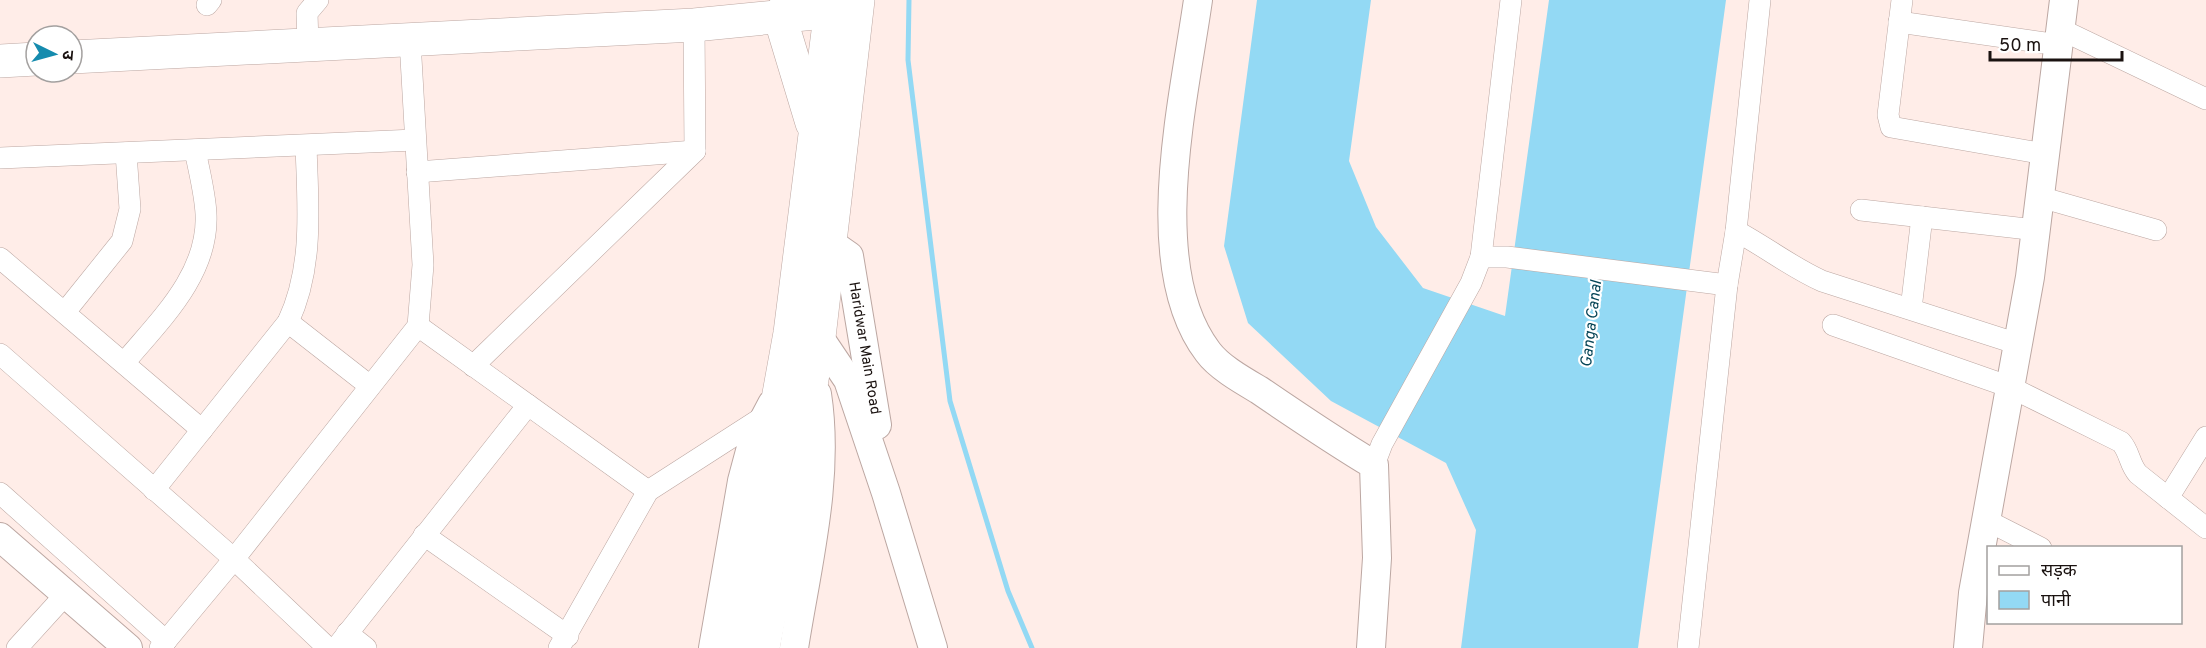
<svg xmlns="http://www.w3.org/2000/svg" width="2206" height="648" font-family="Overpass,'Noto Sans Devanagari',sans-serif">
<style>
.water{fill:#93d9f4}
.lines{fill:none;stroke-linecap:round;stroke-linejoin:round}
.stream{stroke:#93d9f4;stroke-width:5}
.street-casing{stroke:#bca7a2;stroke-width:22}
.secondary-casing{stroke:#bca7a2;stroke-width:30}
.highway-casing{stroke:#bca7a2;stroke-width:34}
.street{stroke:#fff;stroke-width:21}
.secondary{stroke:#fff;stroke-width:28}
.highway{stroke:#fff;stroke-width:33}
.labels{text-anchor:middle;dominant-baseline:central;stroke-width:4.5;stroke-linejoin:round;paint-order:stroke}
.street-label{font-size:15px;fill:#1a1210;stroke:#fff}
.water-label{font-size:16px;font-style:italic;fill:#064557;stroke:#fff}
</style>
<rect width="100%" height="100%" fill="#ffede8"/>
<path class="water" d="M 1257,0 L 1371,0 L 1349,161 L 1376,227 L 1423,288 L 1505,316 L 1549,0 L 1726,0 L 1638,648 L 1461,648 L 1476,530 L 1446,463 L 1331,401 L 1248,323 L 1224,246 Z"/>
<g class="lines">
<path class="stream" d="M 909,0 L 908,60 L 950,401 L 1008,591 L 1032,648"/>
<defs>
<g id="street">
<path d="M 1902,0 L 1888,115 L 1891,127 L 2045,154"/>
<path d="M 207,5 L 211,0"/>
<path d="M 1899,22 L 2059,45"/>
<path d="M 2060,29 L 2206,99"/>
<path d="M 308,44 L 307,13 L 318,0"/>
<path d="M 0,158 L 415,140"/>
<path d="M 417,172 L 695,151"/>
<path d="M 2040,197 L 2156,230"/>
<path d="M 1861,210 L 2036,230"/>
<path d="M 1736,231 C 1766,247 1791,267 1822,281 L 2018,344"/>
<path d="M 1481,257 L 1511,0"/>
<path d="M 0,258 L 202,430"/>
<path d="M 1727,285 L 1736,231 L 1760,0"/>
<path d="M 1911,309 L 1922,217"/>
<path d="M 65,312 L 122,241 L 130,209 L 126,153"/>
<path d="M 288,322 L 370,386"/>
<path d="M 1833,325 L 2010,387 L 2121,442 C 2130,452 2129,464 2138,474 L 2206,528"/>
<path d="M 418,326 L 648,491"/>
<path d="M 0,354 L 234,559 L 328,648"/>
<path d="M 124,363 C 160,320 209,274 206,214 C 205,193 199,171 195,150"/>
<path d="M 473,366 L 695,151 L 694,25"/>
<path d="M 1374,465 L 1382,444 L 1471,283 L 1481,257 L 1507,257 L 1727,285 L 1688,648"/>
<path d="M 154,490 L 288,322 C 314,267 308,206 306,146"/>
<path d="M 0,493 L 166,641"/>
<path d="M 2168,498 L 2206,437"/>
<path d="M 1986,520 L 2041,548"/>
<path d="M 424,535 L 568,636"/>
<path d="M 347,633 L 366,648"/>
<path d="M 17,648 L 66,594"/>
<path d="M 160,648 L 234,559 L 418,326 L 423,265 L 410,41"/>
<path d="M 336,648 L 528,405"/>
<path d="M 559,648 L 648,491 L 763,417"/>
</g>
<g id="secondary">
<path d="M 1198,0 C 1184,99 1143,267 1208,352 C 1219,367 1242,380 1259,390 C 1297,416 1334,441 1374,465 L 1377,558 L 1371,648"/>
<path id="s1" d="M 811,239 L 829,242 L 849,256 L 877,425"/>
<path d="M 803,335 L 819,337 L 848,380 L 886,493 L 933,648"/>
<path d="M 0,537 L 128,648"/>
<path d="M 713,648 L 742,481 L 753,440 L 772,404"/>
<path d="M 794,648 C 807,565 830,478 817,394"/>
<path d="M 1968,648 L 1973,593 L 2030,277 L 2064,0"/>
</g>
<g id="highway">
<path d="M 789,0 L 780,17 L 812,123"/>
<path d="M 72,57 L 694,25 L 856,9"/>
<path d="M 0,61 L 36,59"/>
<path d="M 733,648 L 790,333 L 832,0"/>
<path d="M 763,648 L 794,488 L 819,337 L 858,0"/>
</g>
</defs>
<use href="#street" class="street-casing"/>
<use href="#secondary" class="secondary-casing"/>
<use href="#highway" class="highway-casing"/>
<use href="#street" class="street"/>
<use href="#secondary" class="secondary"/>
<use href="#highway" class="highway"/>
</g>
<g class="labels">
<g class="street-label">
<text stroke="none"><textPath href="#s1" startOffset="136">Haridwar Main Road</textPath></text>
</g>
<g class="water-label">
<text transform="translate(1592 324) rotate(-83)">Ganga Canal</text>
</g>
</g>
<rect x="1987" y="546" width="195" height="78" fill="#ffffff" stroke="#a3a09f" stroke-width="1.5"/>
<rect x="1999" y="566" width="30" height="9" fill="#ffffff" stroke="#a3a09f" stroke-width="1.5"/>
<text x="2041" y="576" font-size="18" fill="#1a1210">सड़क</text>
<rect x="1999" y="591" width="30" height="18" fill="#93d9f4" stroke="#a3a09f" stroke-width="1.5"/>
<text x="2041" y="606" font-size="18" fill="#1a1210">पानी</text>
<g transform="translate(54 54) rotate(95)"><circle r="28" fill="#ffffff" stroke="#a3a09f" stroke-width="1.5"/>
<path d="M0-4.5L10 22L0 15L-10 22Z" fill="#158bae"/>
<text y="-9" font-size="16" font-weight="bold" text-anchor="middle" fill="#1a1210">उ</text>
</g>
<path d="M1990 51v9h132v-9" fill="none" stroke="#1a1210" stroke-width="3"/>
<text x="1999" y="51" font-size="18" fill="#1a1210" stroke="#ffffff" stroke-width="4.5" paint-order="stroke">50 m</text>
</svg>
